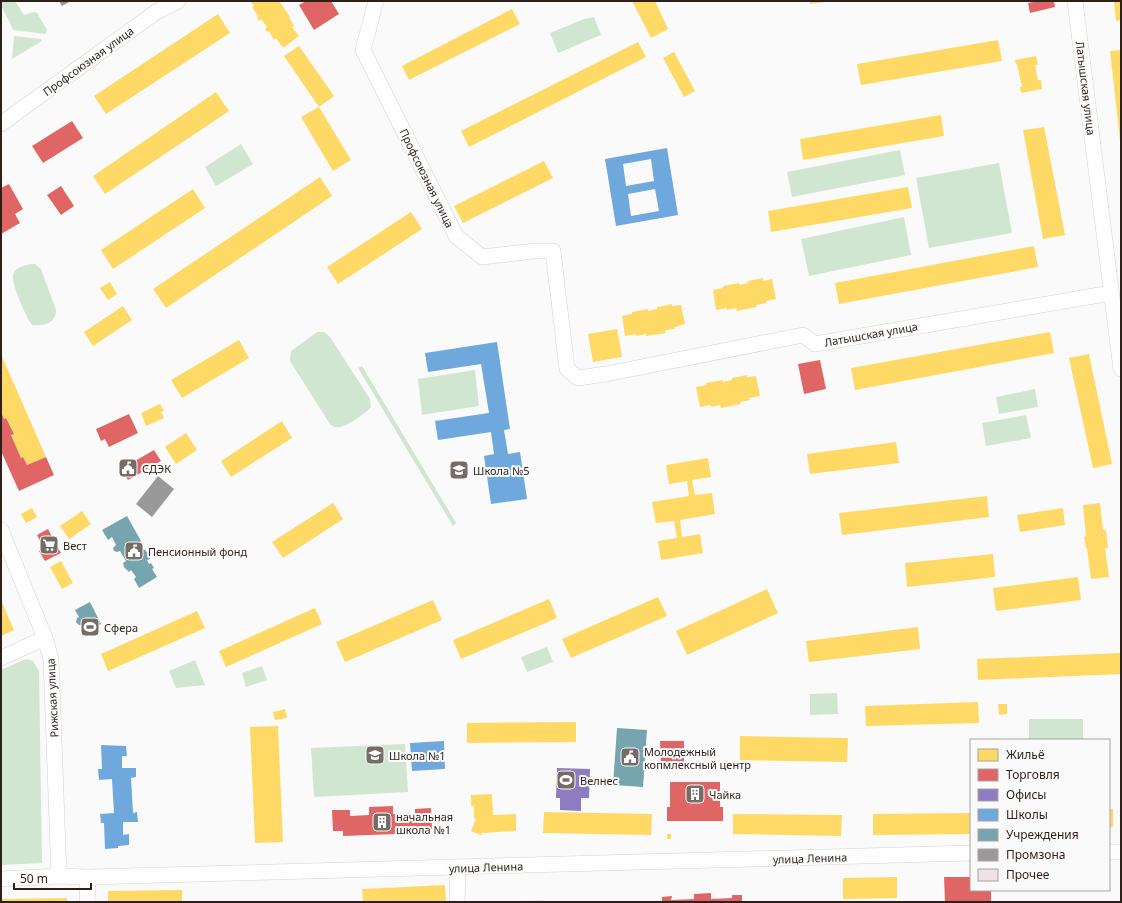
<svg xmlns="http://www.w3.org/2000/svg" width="1122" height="903" font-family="'Noto Sans',sans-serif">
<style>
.green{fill:#d1e6d0}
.homes{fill:#ffd966}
.shops{fill:#e06666}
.offices{fill:#8e7cc3}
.schools{fill:#6fa8dc;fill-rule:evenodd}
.public{fill:#76a5af}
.industry{fill:#999}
.building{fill:#efe2e8}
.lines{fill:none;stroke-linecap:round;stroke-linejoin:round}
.minor-casing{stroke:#d8d0cd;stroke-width:16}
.minor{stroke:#fefefe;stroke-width:15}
.labels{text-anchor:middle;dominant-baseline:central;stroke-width:4;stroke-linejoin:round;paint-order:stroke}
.street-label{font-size:11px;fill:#2d1f19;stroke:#fafafa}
.poi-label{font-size:11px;fill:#2d1f19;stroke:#fafafa;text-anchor:start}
</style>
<rect width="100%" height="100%" fill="#fafafa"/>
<g class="green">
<path d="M 1,1 L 15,1 L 24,15 L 34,12 L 37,13 L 47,30 L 45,34 L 13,30 C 10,20 1,10 1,1 Z"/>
<path d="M 594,17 L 601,35 L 558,53 L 550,33 L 584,19 Z"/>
<path d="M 14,36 L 41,39 L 42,41 L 12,59 Z"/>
<path d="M 241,144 L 253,164 L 216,186 L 205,167 Z"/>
<path d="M 900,150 L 905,175 L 792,197 L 787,172 Z"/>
<path d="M 999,163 L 1012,233 L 929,248 L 916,178 Z"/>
<path d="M 904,217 L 911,255 L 809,276 L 801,239 Z"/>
<path d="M 31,264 L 35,264 L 41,269 L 56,310 C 56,312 56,314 55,316 C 52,325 39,326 32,325 L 28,319 C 24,310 9,280 14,272 C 17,267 26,265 31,264 Z"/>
<path d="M 317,332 L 324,332 L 330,337 L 370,399 L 371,407 C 366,413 343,430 335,427 C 334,427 331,425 330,424 L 290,361 L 291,351 Z"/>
<path d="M 362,366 L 456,523 L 453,526 L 358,368 Z"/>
<path d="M 475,370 L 479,406 L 422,415 L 418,379 Z"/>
<path d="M 1035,389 L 1038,407 L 999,414 L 996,397 Z"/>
<path d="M 1026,415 L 1031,438 L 986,446 L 982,423 Z"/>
<path d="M 547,647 L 553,662 L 527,672 L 521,657 Z"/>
<path d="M 26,659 L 33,661 L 39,671 L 42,863 L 1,865 L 1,670 Z"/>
<path d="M 195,660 L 205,685 L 176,688 L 169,671 Z"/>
<path d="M 262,666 L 267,680 L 246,687 L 242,673 Z"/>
<path d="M 837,693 L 838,714 L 810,715 L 810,694 Z"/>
<rect x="1029" y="719" width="54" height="21"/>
<path d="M 405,744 L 408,792 L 314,797 L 311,748 Z"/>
</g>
<g class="homes">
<path d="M 250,1 L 280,2 L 290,17 L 289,17 L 294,26 L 292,27 L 299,36 L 283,48 L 276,38 L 274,40 L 269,31 L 267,32 L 265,29 L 267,27 L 261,19 L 259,21 L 257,17 L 258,16 L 252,7 L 254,6 Z"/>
<path d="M 632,1 L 655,1 L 668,29 L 651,38 Z"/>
<path d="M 810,1 L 826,1 L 826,2 L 810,4 Z"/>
<path d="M 1114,1 L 1121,1 L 1121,20 L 1116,21 Z"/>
<path d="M 512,9 L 520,24 L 409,80 L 402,66 Z"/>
<path d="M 218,14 L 230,33 L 106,114 L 94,96 Z"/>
<path d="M 998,40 L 1002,61 L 861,85 L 857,64 Z"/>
<path d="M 638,42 L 646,57 L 469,147 L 461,131 Z"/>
<path d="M 299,46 L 334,96 L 319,107 L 284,56 Z"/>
<path d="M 1121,50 L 1121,140 L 1120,140 L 1110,51 Z"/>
<path d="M 674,52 L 695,91 L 684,97 L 663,58 Z"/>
<path d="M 1036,56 L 1038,65 L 1035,65 L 1038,80 L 1041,80 L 1042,89 L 1021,93 L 1020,87 L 1022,87 L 1017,64 L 1016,65 L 1015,60 Z"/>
<path d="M 216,92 L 229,111 L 105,194 L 93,176 Z"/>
<path d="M 319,107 L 351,160 L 333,171 L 301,117 Z"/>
<path d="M 941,115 L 944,136 L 803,160 L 800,139 Z"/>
<path d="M 1044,127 L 1065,235 L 1043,239 L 1023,130 Z"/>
<path d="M 544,161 L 553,178 L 463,223 L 454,206 Z"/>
<path d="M 320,177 L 332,196 L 166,308 L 153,289 Z"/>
<path d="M 908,187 L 912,208 L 771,232 L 768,211 Z"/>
<path d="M 193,189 L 205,208 L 113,269 L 101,250 Z"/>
<path d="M 411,212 L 422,229 L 338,284 L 327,267 Z"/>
<path d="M 1034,246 L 1038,267 L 839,304 L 835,283 Z"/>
<path d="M 763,278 L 763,281 L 772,279 L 776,299 L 766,301 L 766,303 L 756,305 L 757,307 L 737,311 L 736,308 L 727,310 L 727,308 L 716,310 L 713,290 L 723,288 L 723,286 L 739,283 L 739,285 L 748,283 L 748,281 Z"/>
<path d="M 110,282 L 117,294 L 108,300 L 100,288 Z"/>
<path d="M 672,304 L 672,306 L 681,305 L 685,324 L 675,327 L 675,329 L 665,330 L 666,333 L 646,336 L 646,334 L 636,336 L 636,334 L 625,336 L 622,316 L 632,314 L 632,312 L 648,309 L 648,311 L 657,309 L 657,307 Z"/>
<path d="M 123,306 L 132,320 L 93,346 L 84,332 Z"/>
<path d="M 617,329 L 622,357 L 593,362 L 588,334 Z"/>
<path d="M 1050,332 L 1054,353 L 855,390 L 851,368 Z"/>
<path d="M 239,340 L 249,358 L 182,398 L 171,380 Z"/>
<path d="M 1,354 L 46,457 L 27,465 L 23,457 L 21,458 L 11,435 L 14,434 L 6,418 L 4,419 L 1,412 Z"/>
<path d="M 1089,354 L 1112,464 L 1093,468 L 1069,358 Z"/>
<path d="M 747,375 L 747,377 L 756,376 L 760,396 L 749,398 L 750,400 L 740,402 L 741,404 L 721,408 L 720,405 L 711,407 L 711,405 L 700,407 L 696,387 L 707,385 L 706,383 L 723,380 L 723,382 L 732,380 L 732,378 Z"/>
<path d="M 160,404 L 164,411 L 161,412 L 164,418 L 146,426 L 141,413 Z"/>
<path d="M 282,421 L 292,438 L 231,477 L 221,461 Z"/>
<path d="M 186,433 L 197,450 L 176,464 L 165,447 Z"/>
<path d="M 896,442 L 899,463 L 810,474 L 807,454 Z"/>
<path d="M 708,458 L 711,477 L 692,480 L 695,495 L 712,493 L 715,514 L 680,520 L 682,537 L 700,534 L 703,553 L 661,560 L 658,541 L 677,538 L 674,521 L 656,523 L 652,502 L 689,496 L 687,481 L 669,484 L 666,465 Z"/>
<path d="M 987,496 L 989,517 L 842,535 L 839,513 Z"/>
<path d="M 333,503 L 343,519 L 283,558 L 272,542 Z"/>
<path d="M 1100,503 L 1103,530 L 1106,530 L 1108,548 L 1105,548 L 1109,577 L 1091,579 L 1087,548 L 1086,548 L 1084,537 L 1086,536 L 1083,505 Z"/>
<path d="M 32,508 L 37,517 L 26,523 L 21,514 Z"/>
<path d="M 1063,508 L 1065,525 L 1020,532 L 1017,515 Z"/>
<path d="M 82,511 L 91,524 L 69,539 L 60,526 Z"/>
<path d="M 993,554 L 995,577 L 907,587 L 905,563 Z"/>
<path d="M 61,561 L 73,583 L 62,589 L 50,567 Z"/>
<path d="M 1078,577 L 1081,600 L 996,611 L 993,588 Z"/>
<path d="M 767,589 L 778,613 L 687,655 L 676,631 Z"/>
<path d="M 658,597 L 667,616 L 571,658 L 562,639 Z"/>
<path d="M 549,599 L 557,618 L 461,659 L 453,640 Z"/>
<path d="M 1,600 L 14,630 L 1,636 Z"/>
<path d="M 433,600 L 442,620 L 345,662 L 336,642 Z"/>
<path d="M 315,608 L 322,624 L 226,667 L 219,651 Z"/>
<path d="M 197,611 L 205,628 L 108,671 L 101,654 Z"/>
<path d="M 918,627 L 920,649 L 809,662 L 806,641 Z"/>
<path d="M 1121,653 L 1121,674 L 978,680 L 977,659 Z"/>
<path d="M 978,702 L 979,723 L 866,726 L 865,706 Z"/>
<path d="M 998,704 L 1007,704 L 1007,714 L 999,715 Z"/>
<path d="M 285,709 L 287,718 L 275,720 L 273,712 Z"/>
<path d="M 576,722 L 576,742 L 467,743 L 467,723 Z"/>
<path d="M 278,726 L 283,842 L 255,843 L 250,727 Z"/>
<path d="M 740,736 L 848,738 L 847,762 L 740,760 Z"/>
<path d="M 492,794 L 493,815 L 516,814 L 516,831 L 482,833 L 481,835 L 471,831 L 476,819 L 474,819 L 474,806 L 471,806 L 471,795 Z"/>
<path d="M 1109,809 L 1113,809 L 1113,827 L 1109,828 Z"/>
<path d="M 544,812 L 652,814 L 651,835 L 543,833 Z"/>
<path d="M 971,813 L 971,834 L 873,835 L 873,814 Z"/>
<path d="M 733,814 L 842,815 L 841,836 L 733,834 Z"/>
<rect x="667" y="834" width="4" height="5"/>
<path d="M 897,877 L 897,898 L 843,899 L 843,878 Z"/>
<path d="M 445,885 L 446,902 L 363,902 L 362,889 Z"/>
<path d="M 182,890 L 182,902 L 108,902 L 108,891 Z"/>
<path d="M 67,898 L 67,902 L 1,902 L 1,899 Z"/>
</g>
<g class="shops">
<path d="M 306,1 L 331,1 L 339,14 L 314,30 L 299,5 Z"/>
<path d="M 1039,1 L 1054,1 L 1055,7 L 1030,13 L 1028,3 Z"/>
<path d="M 72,121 L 83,138 L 43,163 L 32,146 Z"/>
<path d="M 9,184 L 23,209 L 15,214 L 20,223 L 1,234 L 1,188 Z"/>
<path d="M 61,186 L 74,206 L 61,215 L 47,195 Z"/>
<path d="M 820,360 L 826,389 L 804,394 L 798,364 Z"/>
<path d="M 1,412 L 4,419 L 6,418 L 14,434 L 11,435 L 21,458 L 23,457 L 27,465 L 46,457 L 54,475 L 19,491 L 1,451 Z"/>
<path d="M 129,414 L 138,433 L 109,447 L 105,439 L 101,441 L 96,429 Z"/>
<path d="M 154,450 L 161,461 L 128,480 L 121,469 Z"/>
<path d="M 48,529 L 61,553 L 45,561 L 39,551 L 44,548 L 37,535 Z"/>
<path d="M 660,741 L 684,741 L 684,767 L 661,768 Z"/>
<path d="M 670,782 L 720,782 L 720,807 L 723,807 L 723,821 L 667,821 L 667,807 L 670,807 Z"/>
<path d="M 393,806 L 393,814 L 415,814 L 415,809 L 431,808 L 432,829 L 422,829 L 423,833 L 343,836 L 343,831 L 333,831 L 332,810 L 350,810 L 350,816 L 369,815 L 369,807 Z"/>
<path d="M 944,877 L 971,877 L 971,890 L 991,890 L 991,902 L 945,902 Z"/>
<path d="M 711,893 L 711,899 L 732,898 L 732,895 L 742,895 L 742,902 L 662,902 L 662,897 L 672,896 L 671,900 L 694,899 L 694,894 Z"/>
</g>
<path class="offices" d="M 557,768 L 590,769 L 589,798 L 581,798 L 581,811 L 560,810 L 560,798 L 556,798 Z"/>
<g class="schools">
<path d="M 667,148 L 678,215 L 616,226 L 605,159 ZM 651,159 L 654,181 L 626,186 L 623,164 ZM 655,189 L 659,211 L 631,216 L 628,194 Z"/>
<path d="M 497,342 L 510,429 L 504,430 L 508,454 L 520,452 L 527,499 L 491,504 L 484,456 L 494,454 L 491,432 L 438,440 L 435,421 L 489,413 L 481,364 L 428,372 L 425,353 Z"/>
<path d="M 444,741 L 445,769 L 412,771 L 410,743 Z"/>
<path d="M 101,745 L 126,746 L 127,756 L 122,756 L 122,768 L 136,768 L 136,777 L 131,778 L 133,813 L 137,812 L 138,822 L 123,822 L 123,835 L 129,834 L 129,845 L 118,846 L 118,848 L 105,849 L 104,823 L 101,823 L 100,814 L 114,813 L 112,779 L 99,780 L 98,769 L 102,769 Z"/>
</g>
<g class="public">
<path d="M 127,516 L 141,541 L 137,544 L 142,551 L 144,549 L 149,554 L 150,559 L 147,560 L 149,564 L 151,563 L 154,568 L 152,569 L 157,577 L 139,588 L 134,579 L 136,577 L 131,570 L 129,572 L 124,567 L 123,563 L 126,561 L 120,551 L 117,552 L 114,551 L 113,548 L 116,545 L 112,537 L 108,540 L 102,530 Z"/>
<path d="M 90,602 L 101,624 L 87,632 L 83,625 L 79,625 L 76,622 L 77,618 L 79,617 L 75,610 Z"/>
<path d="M 617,728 L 647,730 L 643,787 L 613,785 Z"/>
</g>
<g class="industry">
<path d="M 59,1 L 71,1 L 62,6 Z"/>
<path d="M 158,476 L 174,489 L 152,517 L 136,504 Z"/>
</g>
<path class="building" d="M 544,900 L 545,902 L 514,902 L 514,901 Z"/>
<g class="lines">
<defs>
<g id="minor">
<path d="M 376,1 L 363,50 L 456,236 L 482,257 L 535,251 L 553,251 L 567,369 L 578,378 L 606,374 L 803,335 L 815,344 L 1111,293"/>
<path d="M 1075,1 L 1121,369"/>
<path d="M 1,124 L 156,12 L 178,1"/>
<path d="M 1,530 L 45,638 L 51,659 L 59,876"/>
<path d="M 1,658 L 45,638"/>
<path d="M 1109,852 L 1121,852"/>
<path d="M 1,879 L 59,876 L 88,877 L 971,853"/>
<path d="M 87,902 L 88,877"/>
<path d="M 457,902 L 458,867"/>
</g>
</defs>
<use href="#minor" class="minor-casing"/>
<use href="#minor" class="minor"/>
</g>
<defs>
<symbol id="civic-square" viewBox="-11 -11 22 22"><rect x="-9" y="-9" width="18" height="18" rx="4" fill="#756c68" stroke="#fafafa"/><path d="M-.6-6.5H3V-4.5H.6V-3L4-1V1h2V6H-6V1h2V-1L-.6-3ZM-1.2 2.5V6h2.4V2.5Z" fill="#fff"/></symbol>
<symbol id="school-square" viewBox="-11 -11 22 22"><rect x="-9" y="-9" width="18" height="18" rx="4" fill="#756c68" stroke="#fafafa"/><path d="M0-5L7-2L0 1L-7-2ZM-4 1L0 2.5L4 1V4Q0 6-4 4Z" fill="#fff"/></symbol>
<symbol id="supermarket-square" viewBox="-11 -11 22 22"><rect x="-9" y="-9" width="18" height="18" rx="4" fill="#756c68" stroke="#fafafa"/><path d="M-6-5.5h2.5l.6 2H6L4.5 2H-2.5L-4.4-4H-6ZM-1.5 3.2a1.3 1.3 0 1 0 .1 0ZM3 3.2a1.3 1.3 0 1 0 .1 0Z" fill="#fff"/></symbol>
<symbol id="stadium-square" viewBox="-11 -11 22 22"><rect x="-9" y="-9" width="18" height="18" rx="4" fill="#756c68" stroke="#fafafa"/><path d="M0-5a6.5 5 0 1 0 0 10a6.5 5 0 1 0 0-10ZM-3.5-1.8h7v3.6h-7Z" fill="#fff"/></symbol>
<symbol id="building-square" viewBox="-11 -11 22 22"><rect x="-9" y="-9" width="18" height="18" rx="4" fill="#756c68" stroke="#fafafa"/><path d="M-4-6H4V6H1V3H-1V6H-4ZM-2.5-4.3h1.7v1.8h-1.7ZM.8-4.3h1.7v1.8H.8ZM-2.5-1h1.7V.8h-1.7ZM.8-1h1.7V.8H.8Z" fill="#fff"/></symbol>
</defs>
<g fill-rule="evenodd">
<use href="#civic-square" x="117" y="457" width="22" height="22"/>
<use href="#school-square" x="448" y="459" width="22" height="22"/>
<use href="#supermarket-square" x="38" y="534" width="22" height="22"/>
<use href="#civic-square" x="123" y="540" width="22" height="22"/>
<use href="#stadium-square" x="79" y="616" width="22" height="22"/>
<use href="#school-square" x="364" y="744" width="22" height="22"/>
<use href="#civic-square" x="619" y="746" width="22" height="22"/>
<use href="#stadium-square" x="555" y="769" width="22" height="22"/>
<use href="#building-square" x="684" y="783" width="22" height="22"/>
<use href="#building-square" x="371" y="811" width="22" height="22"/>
</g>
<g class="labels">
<g class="street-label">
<text transform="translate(88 61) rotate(-36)">Профсоюзная улица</text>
<text transform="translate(1086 88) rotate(83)">Латышская улица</text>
<text transform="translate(427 178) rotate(64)">Профсоюзная улица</text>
<text transform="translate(871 334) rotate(-10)">Латышская улица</text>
<text transform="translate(52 698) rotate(-93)">Рижская улица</text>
<text transform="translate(810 858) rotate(-2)">улица Ленина</text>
<text transform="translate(486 867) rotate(-2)">улица Ленина</text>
</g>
<g class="poi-label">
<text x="142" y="468">СДЭК</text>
<text x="473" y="470">Школа №5</text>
<text x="63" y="545">Вест</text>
<text x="148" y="551">Пенсионный фонд</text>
<text x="104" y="627">Сфера</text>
<text x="644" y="751">Молодежный<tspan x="644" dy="13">копмлексный центр</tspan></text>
<text x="389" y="755">Школа №1</text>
<text x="580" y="780">Велнес</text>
<text x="709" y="794">Чайка</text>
<text x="396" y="816">начальная<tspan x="396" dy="13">школа №1</tspan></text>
</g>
</g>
<rect width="1122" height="903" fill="none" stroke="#2d1f19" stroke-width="4"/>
<rect x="970" y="739" width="140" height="152" fill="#fafafa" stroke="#a8a2a0"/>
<rect x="978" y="749" width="20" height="12" fill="#ffd966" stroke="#a8a2a0"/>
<text x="1006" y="759" font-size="12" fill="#2d1f19">Жильё</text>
<rect x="978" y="769" width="20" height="12" fill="#e06666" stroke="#a8a2a0"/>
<text x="1006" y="779" font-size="12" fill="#2d1f19">Торговля</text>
<rect x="978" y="789" width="20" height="12" fill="#8e7cc3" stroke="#a8a2a0"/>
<text x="1006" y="799" font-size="12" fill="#2d1f19">Офисы</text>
<rect x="978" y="809" width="20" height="12" fill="#6fa8dc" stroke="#a8a2a0"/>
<text x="1006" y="819" font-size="12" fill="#2d1f19">Школы</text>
<rect x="978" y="829" width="20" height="12" fill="#76a5af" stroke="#a8a2a0"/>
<text x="1006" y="839" font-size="12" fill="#2d1f19">Учреждения</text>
<rect x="978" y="849" width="20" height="12" fill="#999999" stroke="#a8a2a0"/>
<text x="1006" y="859" font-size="12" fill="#2d1f19">Промзона</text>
<rect x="978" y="869" width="20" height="12" fill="#efe2e8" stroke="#a8a2a0"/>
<text x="1006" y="879" font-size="12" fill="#2d1f19">Прочее</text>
<path d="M14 883v6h77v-6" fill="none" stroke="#2d1f19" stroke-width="2"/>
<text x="20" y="883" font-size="12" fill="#2d1f19" stroke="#fafafa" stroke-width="3" paint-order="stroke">50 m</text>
</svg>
